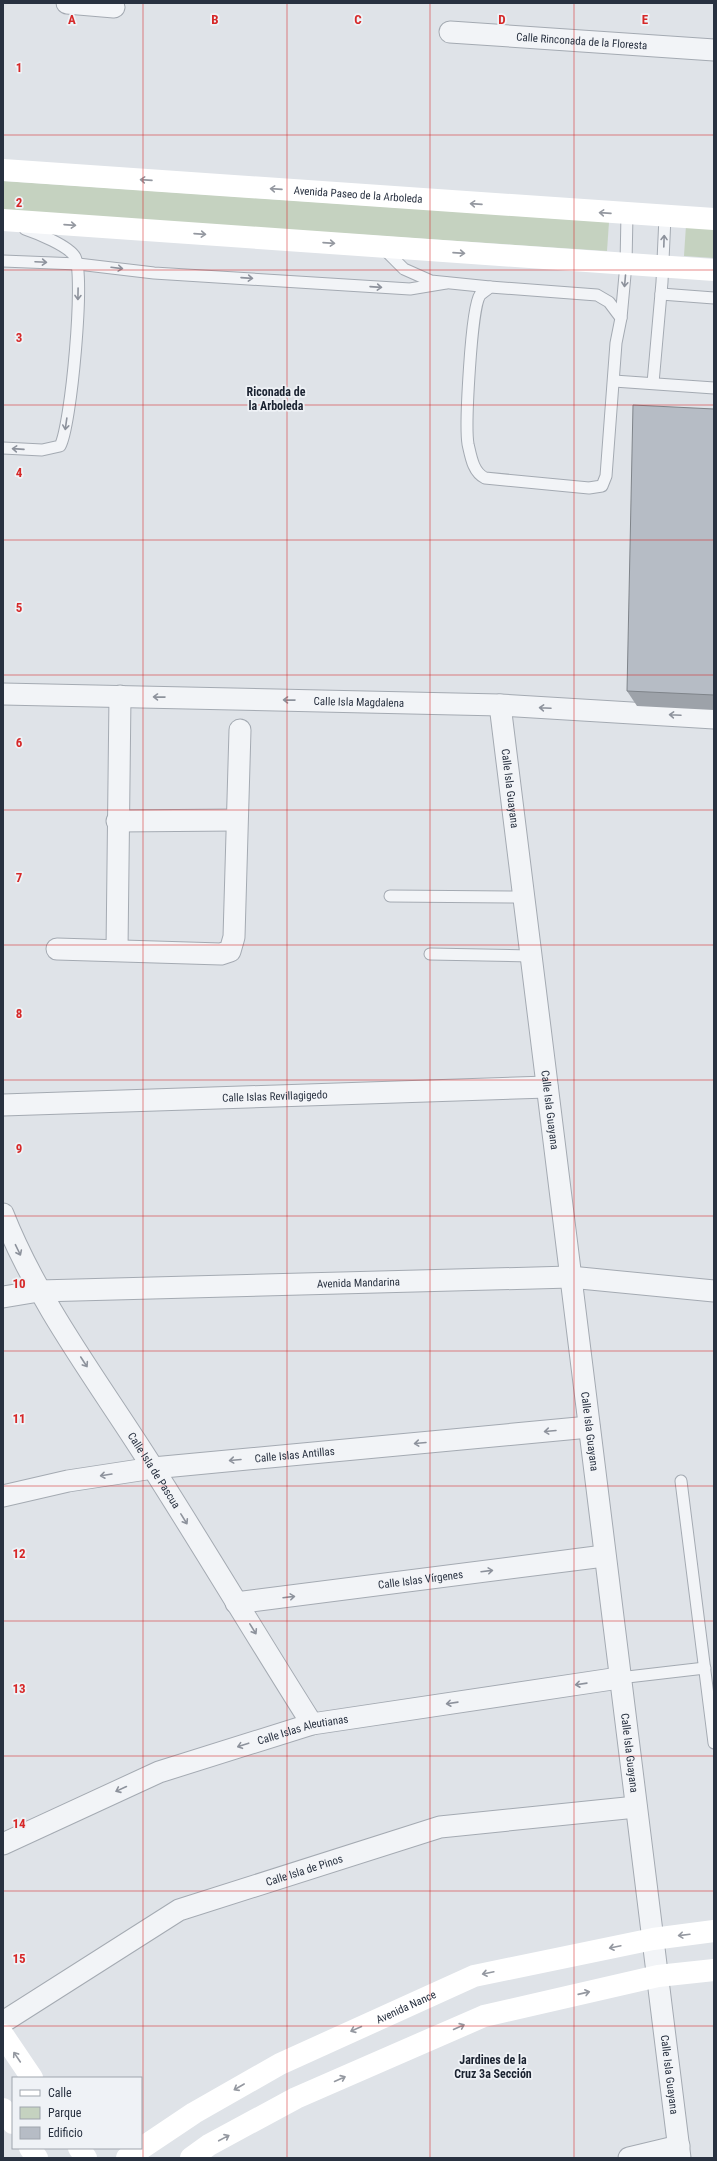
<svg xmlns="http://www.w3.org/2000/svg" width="717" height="2161" font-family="'Roboto Condensed',sans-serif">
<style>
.green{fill:#c5d2c0}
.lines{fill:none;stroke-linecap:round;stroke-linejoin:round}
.lane-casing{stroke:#a4aab2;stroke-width:13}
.street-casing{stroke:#a4aab2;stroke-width:23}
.lane{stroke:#f2f4f7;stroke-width:11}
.street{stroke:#f2f4f7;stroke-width:21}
.secondary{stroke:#fff;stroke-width:22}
.wall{fill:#9da2a9}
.building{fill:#b6bcc5;stroke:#7f848a}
.oneway{stroke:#9498a0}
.oneway2{stroke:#8d929c}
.grid{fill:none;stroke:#d62828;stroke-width:1;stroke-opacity:0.55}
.labels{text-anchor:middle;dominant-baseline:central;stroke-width:3.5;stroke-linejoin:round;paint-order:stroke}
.street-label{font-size:11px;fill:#283140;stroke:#eff2f6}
.neighbourhood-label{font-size:12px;font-weight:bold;fill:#1a2230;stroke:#eff2f6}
.grid-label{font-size:13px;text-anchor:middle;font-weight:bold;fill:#d62828;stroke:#eff2f6;stroke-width:3.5;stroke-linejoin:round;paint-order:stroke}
</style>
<rect width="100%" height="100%" fill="#dfe3e8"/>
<g class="green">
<path d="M 3,181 L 609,222 L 607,251 L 3,211 Z"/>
<path d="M 686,225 L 714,227 L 714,258 L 684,256 Z"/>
</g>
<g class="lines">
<defs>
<g id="lane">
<path d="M 383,248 L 404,269 L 431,281 L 490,287"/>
<path d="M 3,261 L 78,264 L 154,273 L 410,289 L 446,283"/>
<path d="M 490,287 L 597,295 L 609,302 L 621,318 L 616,343 L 606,476 L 602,486 L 589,488 L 485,478 C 473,472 471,457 468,444 C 465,426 471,308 480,295 C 483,292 487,290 490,287 Z"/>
<path d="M 661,294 L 714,298"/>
<path d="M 621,318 L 626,264 L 627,214"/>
<path d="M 614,381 L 714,388"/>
<path d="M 653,383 L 662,282 L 665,217"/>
<path d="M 3,448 L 42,450 L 60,446 C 71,427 85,275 75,257 C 69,246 37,233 25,229"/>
<path d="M 390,896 L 524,897"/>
<path d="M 430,954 L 531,956"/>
<path d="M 681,1481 L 714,1743"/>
<path d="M 619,1678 L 705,1668"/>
</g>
<g id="street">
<path d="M 67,3 L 114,7"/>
<path id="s1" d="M 450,32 L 714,50"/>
<path id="s2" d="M 3,694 L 500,705 L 714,718"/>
<path id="s3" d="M 500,705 L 680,2158"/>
<path d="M 117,821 L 236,820"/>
<path d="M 57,949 L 221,954 L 230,951 L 234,937 L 240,730"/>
<path d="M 117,950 L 120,696"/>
<path id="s4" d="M 3,1105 L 547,1087"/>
<path id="s5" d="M 3,1214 C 37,1300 94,1376 144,1454 C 201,1543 255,1634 312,1724"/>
<path id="s6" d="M 3,1297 L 39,1291 L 570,1277 L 714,1291"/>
<path id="s7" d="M 3,1496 L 68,1481 L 153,1468 L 589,1427"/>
<path id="s8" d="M 236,1603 L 604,1556"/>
<path id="s9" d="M 3,1844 L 159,1772 L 312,1724 L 619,1678"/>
<path id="s10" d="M 3,2022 L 179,1910 L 440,1827 L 636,1807"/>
<path d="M 629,2158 L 679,2146"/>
</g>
</defs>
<use href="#lane" class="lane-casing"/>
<use href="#street" class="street-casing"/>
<use href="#lane" class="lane"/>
<use href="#street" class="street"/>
<g class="secondary">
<path id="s11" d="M 3,170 L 714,219"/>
<path d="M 3,220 L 714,270"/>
<path d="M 3,2035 L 32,2078"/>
<path d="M 3,2109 L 13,2123"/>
<path d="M 30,2148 L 37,2158"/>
<path d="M 79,2148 L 86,2158"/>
<path id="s12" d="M 127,2158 L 194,2113 L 280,2064 L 474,1976 L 653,1939 L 714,1931"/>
<path d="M 191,2158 L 209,2145 L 296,2098 L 484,2016 L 658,1976 L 714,1970"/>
</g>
</g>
<path class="wall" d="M 714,409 L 714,710 L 637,706 L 627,691 Z"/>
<path class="building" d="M 633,405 L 714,409 L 714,695 L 627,691 Z"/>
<defs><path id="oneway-shaft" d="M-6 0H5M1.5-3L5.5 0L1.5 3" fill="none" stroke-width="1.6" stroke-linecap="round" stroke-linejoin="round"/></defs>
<g class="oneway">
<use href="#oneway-shaft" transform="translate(146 180) rotate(-176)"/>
<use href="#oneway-shaft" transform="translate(276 189) rotate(-176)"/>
<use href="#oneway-shaft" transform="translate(476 204) rotate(-176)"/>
<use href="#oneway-shaft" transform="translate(605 213) rotate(-176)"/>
<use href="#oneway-shaft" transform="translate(70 225) rotate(4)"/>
<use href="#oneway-shaft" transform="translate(200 234) rotate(4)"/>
<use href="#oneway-shaft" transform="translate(329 243) rotate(4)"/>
<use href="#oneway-shaft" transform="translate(459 253) rotate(4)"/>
<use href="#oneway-shaft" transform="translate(684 1935) rotate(173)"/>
<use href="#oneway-shaft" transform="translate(615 1947) rotate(168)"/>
<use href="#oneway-shaft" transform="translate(488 1973) rotate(168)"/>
<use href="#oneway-shaft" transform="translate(584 1993) rotate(-13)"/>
<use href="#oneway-shaft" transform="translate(459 2027) rotate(-24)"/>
<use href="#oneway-shaft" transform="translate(356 2029) rotate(156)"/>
<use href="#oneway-shaft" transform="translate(17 2057) rotate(-124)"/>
<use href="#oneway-shaft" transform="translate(340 2079) rotate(-24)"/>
<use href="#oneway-shaft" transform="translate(239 2087) rotate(150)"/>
<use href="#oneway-shaft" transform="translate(224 2138) rotate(-28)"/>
</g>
<g class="oneway2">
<use href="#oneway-shaft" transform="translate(664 241) rotate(-88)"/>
<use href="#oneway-shaft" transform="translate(41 262) rotate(3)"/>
<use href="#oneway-shaft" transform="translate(117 268) rotate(7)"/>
<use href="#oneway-shaft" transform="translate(247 278) rotate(4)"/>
<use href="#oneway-shaft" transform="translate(625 281) rotate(95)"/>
<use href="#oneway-shaft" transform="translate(376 287) rotate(4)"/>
<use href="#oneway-shaft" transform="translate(78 294) rotate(91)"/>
<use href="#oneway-shaft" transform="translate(66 424) rotate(98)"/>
<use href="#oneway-shaft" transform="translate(18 449) rotate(-176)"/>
<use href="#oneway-shaft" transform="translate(159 697) rotate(-179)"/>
<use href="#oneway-shaft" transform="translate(289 700) rotate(-179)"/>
<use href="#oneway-shaft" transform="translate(545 708) rotate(-177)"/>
<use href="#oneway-shaft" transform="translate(675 715) rotate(-177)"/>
<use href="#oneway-shaft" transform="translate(18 1250) rotate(64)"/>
<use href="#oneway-shaft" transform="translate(84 1362) rotate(57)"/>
<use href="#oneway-shaft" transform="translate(550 1431) rotate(175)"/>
<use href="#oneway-shaft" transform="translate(420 1443) rotate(175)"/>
<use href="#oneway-shaft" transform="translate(235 1460) rotate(175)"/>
<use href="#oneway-shaft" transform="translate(106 1475) rotate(171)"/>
<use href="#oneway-shaft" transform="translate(184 1519) rotate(58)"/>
<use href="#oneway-shaft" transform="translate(487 1571) rotate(-7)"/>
<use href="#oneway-shaft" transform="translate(289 1597) rotate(-7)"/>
<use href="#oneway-shaft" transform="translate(253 1629) rotate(58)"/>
<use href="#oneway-shaft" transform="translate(581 1684) rotate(172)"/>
<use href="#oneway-shaft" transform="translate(452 1703) rotate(172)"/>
<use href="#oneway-shaft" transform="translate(243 1745) rotate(162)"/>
<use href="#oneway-shaft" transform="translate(121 1789) rotate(155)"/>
</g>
<path class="grid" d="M 143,3 L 143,2158M 287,3 L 287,2158M 430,3 L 430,2158M 574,3 L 574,2158M 3,135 L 714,135M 3,270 L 714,270M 3,405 L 714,405M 3,540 L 714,540M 3,675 L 714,675M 3,810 L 714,810M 3,945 L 714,945M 3,1080 L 714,1080M 3,1216 L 714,1216M 3,1351 L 714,1351M 3,1486 L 714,1486M 3,1621 L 714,1621M 3,1756 L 714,1756M 3,1891 L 714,1891M 3,2026 L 714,2026"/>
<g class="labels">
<g class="street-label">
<text stroke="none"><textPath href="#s1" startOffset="132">Calle Rinconada de la Floresta</textPath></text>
<text stroke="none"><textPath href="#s11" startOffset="356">Avenida Paseo de la Arboleda</textPath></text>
<text stroke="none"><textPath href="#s2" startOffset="356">Calle Isla Magdalena</textPath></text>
<text stroke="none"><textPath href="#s3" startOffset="84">Calle Isla Guayana</textPath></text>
<text stroke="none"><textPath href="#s4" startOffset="272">Calle Islas Revillagigedo</textPath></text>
<text stroke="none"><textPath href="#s3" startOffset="408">Calle Isla Guayana</textPath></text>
<text stroke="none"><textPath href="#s6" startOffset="356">Avenida Mandarina</textPath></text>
<text stroke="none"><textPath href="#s3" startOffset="732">Calle Isla Guayana</textPath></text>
<text stroke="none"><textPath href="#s7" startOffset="295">Calle Islas Antillas</textPath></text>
<text stroke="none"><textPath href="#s5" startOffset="298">Calle Isla de Pascua</textPath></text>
<text stroke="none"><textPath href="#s8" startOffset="186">Calle Islas Vírgenes</textPath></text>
<text stroke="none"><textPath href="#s9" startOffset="322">Calle Islas Aleutianas</textPath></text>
<text stroke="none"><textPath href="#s3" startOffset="1056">Calle Isla Guayana</textPath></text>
<text stroke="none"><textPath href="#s10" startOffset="340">Calle Isla de Pinos</textPath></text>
<text stroke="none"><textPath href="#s12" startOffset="318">Avenida Nance</textPath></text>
<text stroke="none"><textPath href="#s3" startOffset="1380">Calle Isla Guayana</textPath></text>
</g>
<g class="neighbourhood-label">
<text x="276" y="392">Riconada de<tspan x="276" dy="14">la Arboleda</tspan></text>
<text x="493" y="2060">Jardines de la<tspan x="493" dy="14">Cruz 3a Sección</tspan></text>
</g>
</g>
<g class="grid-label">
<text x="72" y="24">A</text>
<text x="215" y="24">B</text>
<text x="358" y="24">C</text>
<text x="502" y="24">D</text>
<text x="645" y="24">E</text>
<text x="19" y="72">1</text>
<text x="19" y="207">2</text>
<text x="19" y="342">3</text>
<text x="19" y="477">4</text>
<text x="19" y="612">5</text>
<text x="19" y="747">6</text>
<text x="19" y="882">7</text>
<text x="19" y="1018">8</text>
<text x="19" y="1153">9</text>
<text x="19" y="1288">10</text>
<text x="19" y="1423">11</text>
<text x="19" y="1558">12</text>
<text x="19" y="1693">13</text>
<text x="19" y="1828">14</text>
<text x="19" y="1963">15</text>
</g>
<rect width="717" height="2161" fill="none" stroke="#283140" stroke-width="8"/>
<rect x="12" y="2077" width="130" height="72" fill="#eff2f6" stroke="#9fa5ad"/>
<rect x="20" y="2090" width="20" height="6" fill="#ffffff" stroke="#9fa5ad"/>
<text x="48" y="2097" font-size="12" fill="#283140">Calle</text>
<rect x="20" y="2107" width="20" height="12" fill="#c5d2c0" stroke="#9fa5ad"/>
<text x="48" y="2117" font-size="12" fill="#283140">Parque</text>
<rect x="20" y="2127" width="20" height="12" fill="#b6bcc5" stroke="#9fa5ad"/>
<text x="48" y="2137" font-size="12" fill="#283140">Edificio</text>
</svg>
